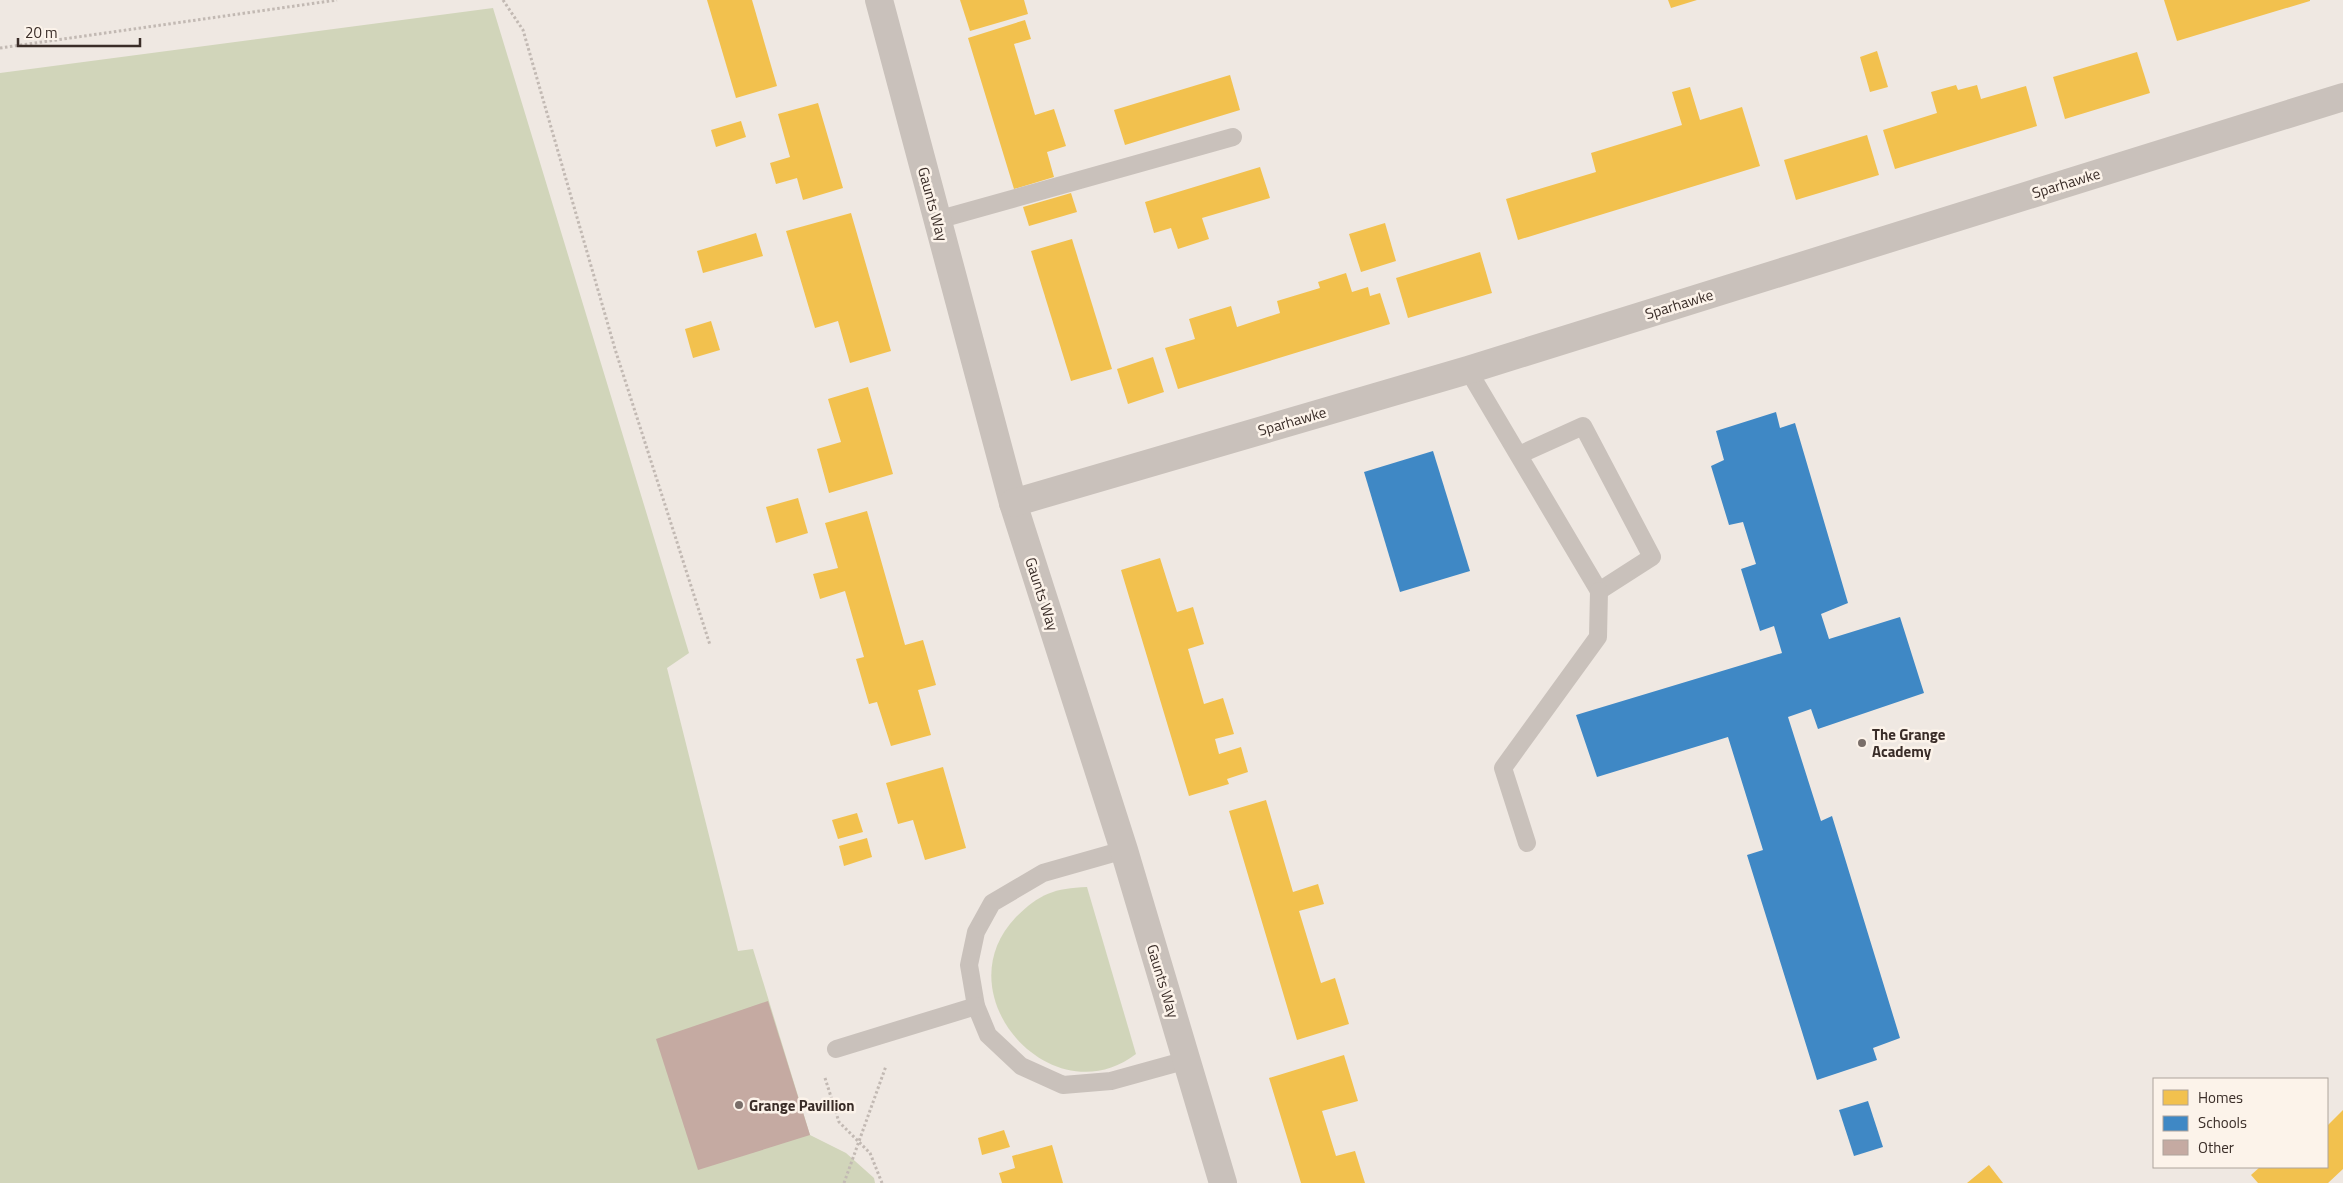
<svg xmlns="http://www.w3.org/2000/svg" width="2343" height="1183" font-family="'Titillium Web',sans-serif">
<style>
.green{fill:#d1d5ba}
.homes{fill:#f2c14e}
.schools{fill:#3f88c5}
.building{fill:#c5aaa2}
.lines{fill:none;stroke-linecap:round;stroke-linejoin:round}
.path{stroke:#c2b9b3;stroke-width:3;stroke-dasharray:2.5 2.5;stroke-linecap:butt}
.service{stroke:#c9c1bb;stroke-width:18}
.minor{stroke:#c9c1bb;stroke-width:28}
.poi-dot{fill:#796e69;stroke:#fcf3ea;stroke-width:2}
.labels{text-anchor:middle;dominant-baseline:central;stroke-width:5;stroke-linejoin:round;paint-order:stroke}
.street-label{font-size:15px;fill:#3a2d28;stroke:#fcf3ea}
.poi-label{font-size:15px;font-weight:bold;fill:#3a2d28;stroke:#fcf3ea;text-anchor:start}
</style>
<rect width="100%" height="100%" fill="#efe8e2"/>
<g class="green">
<path d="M 493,8 L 689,653 L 667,668 L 738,951 L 753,949 L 810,1135 L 846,1153 L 874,1178 L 875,1183 L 0,1183 L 0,73 Z"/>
<path d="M 1087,887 L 1136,1054 C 1053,1118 941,995 1016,917 C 1039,894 1055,888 1087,887 Z"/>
</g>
<g class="homes">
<path d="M 707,0 L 752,0 L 777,86 L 736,98 Z"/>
<path d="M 960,0 L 1024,0 L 1028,14 L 970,31 Z"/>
<path d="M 1668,0 L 1697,0 L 1671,8 Z"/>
<path d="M 2164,0 L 2310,0 L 2310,1 L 2177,41 Z"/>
<path d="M 1025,20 L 1031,39 L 1014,44 L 1035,115 L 1054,109 L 1066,146 L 1047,152 L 1054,177 L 1014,189 L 968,38 Z"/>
<path d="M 1877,51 L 1888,87 L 1870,92 L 1860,57 Z"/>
<path d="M 2137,52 L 2150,93 L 2065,119 L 2053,77 Z"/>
<path d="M 1230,75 L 1240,110 L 1125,145 L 1114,110 Z"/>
<path d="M 1956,85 L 1958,90 L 1977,85 L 1981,99 L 2026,86 L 2037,126 L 1895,169 L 1883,130 L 1937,113 L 1931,92 Z"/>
<path d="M 1690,87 L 1700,120 L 1742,107 L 1760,166 L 1518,240 L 1506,199 L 1596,172 L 1591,153 L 1682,125 L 1672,92 Z"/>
<path d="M 818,103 L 843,188 L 803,200 L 797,178 L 776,184 L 770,163 L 790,157 L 778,114 Z"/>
<path d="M 741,121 L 746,137 L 716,147 L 711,130 Z"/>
<path d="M 1867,135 L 1879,175 L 1796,200 L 1784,160 Z"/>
<path d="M 1260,167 L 1270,198 L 1202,218 L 1209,239 L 1178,249 L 1171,228 L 1154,233 L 1145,202 Z"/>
<path d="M 1071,193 L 1077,212 L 1029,226 L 1023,207 Z"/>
<path d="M 851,213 L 891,351 L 850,363 L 838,321 L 815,328 L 786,231 Z"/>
<path d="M 1385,223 L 1396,261 L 1361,272 L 1349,234 Z"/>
<path d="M 756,233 L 763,256 L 703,273 L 697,251 Z"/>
<path d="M 1072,239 L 1112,369 L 1071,381 L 1031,251 Z"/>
<path d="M 1480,252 L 1492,293 L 1408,318 L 1396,278 Z"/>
<path d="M 1346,273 L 1352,292 L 1368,287 L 1370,296 L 1380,293 L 1390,324 L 1178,389 L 1165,348 L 1195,339 L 1189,319 L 1231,306 L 1237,327 L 1280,313 L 1277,301 L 1320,288 L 1318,282 Z"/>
<path d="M 711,321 L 720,350 L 693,358 L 685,329 Z"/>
<path d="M 1153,357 L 1164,392 L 1128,404 L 1117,369 Z"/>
<path d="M 868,387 L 893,474 L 829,493 L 817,449 L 841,442 L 828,399 Z"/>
<path d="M 798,498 L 808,533 L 776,543 L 766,507 Z"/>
<path d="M 867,511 L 905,645 L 923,640 L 936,685 L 918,690 L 931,735 L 891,746 L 877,702 L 869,704 L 856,659 L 864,657 L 845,591 L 820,599 L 813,574 L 838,568 L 825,523 Z"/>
<path d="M 1160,558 L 1177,612 L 1193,607 L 1204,644 L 1188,649 L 1204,704 L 1223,698 L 1234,734 L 1215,739 L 1219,754 L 1241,747 L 1248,772 L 1227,779 L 1229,784 L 1189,796 L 1121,570 Z"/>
<path d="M 943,767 L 966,848 L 925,860 L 913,820 L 898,824 L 886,783 Z"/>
<path d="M 1266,800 L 1293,892 L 1318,884 L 1324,904 L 1299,911 L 1321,983 L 1335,978 L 1349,1024 L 1297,1040 L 1229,811 Z"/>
<path d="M 857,813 L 863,832 L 838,839 L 832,820 Z"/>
<path d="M 867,838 L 872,857 L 844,866 L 839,846 Z"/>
<path d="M 1344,1055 L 1358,1101 L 1322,1111 L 1336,1156 L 1355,1151 L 1365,1183 L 1301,1183 L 1269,1078 Z"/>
<path d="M 2343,1110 L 2343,1169 L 2328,1183 L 2258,1183 L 2251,1175 L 2260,1167 L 2327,1167 L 2327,1126 Z"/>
<path d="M 1004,1130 L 1010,1147 L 982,1155 L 978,1138 Z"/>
<path d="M 1052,1145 L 1063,1183 L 1002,1183 L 999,1173 L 1015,1168 L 1012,1156 Z"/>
<path d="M 1989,1165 L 2003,1183 L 1967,1183 Z"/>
</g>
<g class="schools">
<path d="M 1776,412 L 1780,428 L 1795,423 L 1848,603 L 1821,614 L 1829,639 L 1900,617 L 1924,693 L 1818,729 L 1811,709 L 1788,717 L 1821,821 L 1832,816 L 1900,1038 L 1873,1048 L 1877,1060 L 1817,1080 L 1747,855 L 1763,850 L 1728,737 L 1597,777 L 1576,715 L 1782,653 L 1774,626 L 1760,631 L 1741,569 L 1756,564 L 1743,522 L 1729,525 L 1711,466 L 1724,460 L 1716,431 Z"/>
<path d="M 1433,451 L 1470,571 L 1400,592 L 1364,472 Z"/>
<path d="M 1868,1101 L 1883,1147 L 1854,1156 L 1839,1110 Z"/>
</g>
<path class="building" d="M 768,1001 L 810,1135 L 698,1170 L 656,1039 Z"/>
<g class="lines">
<g class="path">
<path d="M 503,0 L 523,30 L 615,349 L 710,645"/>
<path d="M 0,48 L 337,0"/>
<path d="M 825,1078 L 839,1122 L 870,1153 L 882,1183"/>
<path d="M 844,1183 L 886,1066"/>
</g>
<g class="service">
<path d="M 937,220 L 1233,137"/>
<path d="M 1468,370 L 1599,591 L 1652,557 L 1583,426 L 1519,455"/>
<path d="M 1527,843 L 1503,768 L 1598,637 L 1599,591"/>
<path d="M 1124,850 L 1043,873 L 992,903 L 976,932 L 969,965 L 976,1006 L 988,1035 L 1021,1066 L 1063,1085 L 1111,1081 L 1187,1060"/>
<path d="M 836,1049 L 976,1006"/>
</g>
<g class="minor">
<path d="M 879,0 L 1013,503 L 1124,850 L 1223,1183"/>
<path d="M 1013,503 L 1468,370 L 2343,97"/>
</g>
</g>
<g class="poi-dot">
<circle cx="1862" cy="743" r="5"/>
<circle cx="739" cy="1105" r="5"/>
</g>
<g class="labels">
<g class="street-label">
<text transform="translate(2066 183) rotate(-17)">Sparhawke</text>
<text transform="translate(933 204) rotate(75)">Gaunts Way</text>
<text transform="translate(1679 304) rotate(-17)">Sparhawke</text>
<text transform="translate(1292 421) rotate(-16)">Sparhawke</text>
<text transform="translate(1042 594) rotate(72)">Gaunts Way</text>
<text transform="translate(1163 981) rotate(73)">Gaunts Way</text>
</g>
<g class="poi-label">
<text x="1872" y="734">The Grange<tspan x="1872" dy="17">Academy</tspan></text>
<text x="749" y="1105">Grange Pavillion</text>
</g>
</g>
<rect x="2153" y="1078" width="175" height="90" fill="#fcf3ea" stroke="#aea49c"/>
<rect x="2163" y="1090" width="25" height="15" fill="#f2c14e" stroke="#aea49c"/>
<text x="2198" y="1103" font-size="15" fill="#3a2d28">Homes</text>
<rect x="2163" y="1116" width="25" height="15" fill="#3f88c5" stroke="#aea49c"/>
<text x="2198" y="1128" font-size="15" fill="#3a2d28">Schools</text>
<rect x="2163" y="1140" width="25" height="15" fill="#c5aaa2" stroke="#aea49c"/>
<text x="2198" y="1153" font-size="15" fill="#3a2d28">Other</text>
<path d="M18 38v8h122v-8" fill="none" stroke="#3a2d28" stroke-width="2.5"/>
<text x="25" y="38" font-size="15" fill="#3a2d28" stroke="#fcf3ea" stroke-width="4" paint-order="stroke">20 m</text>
</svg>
